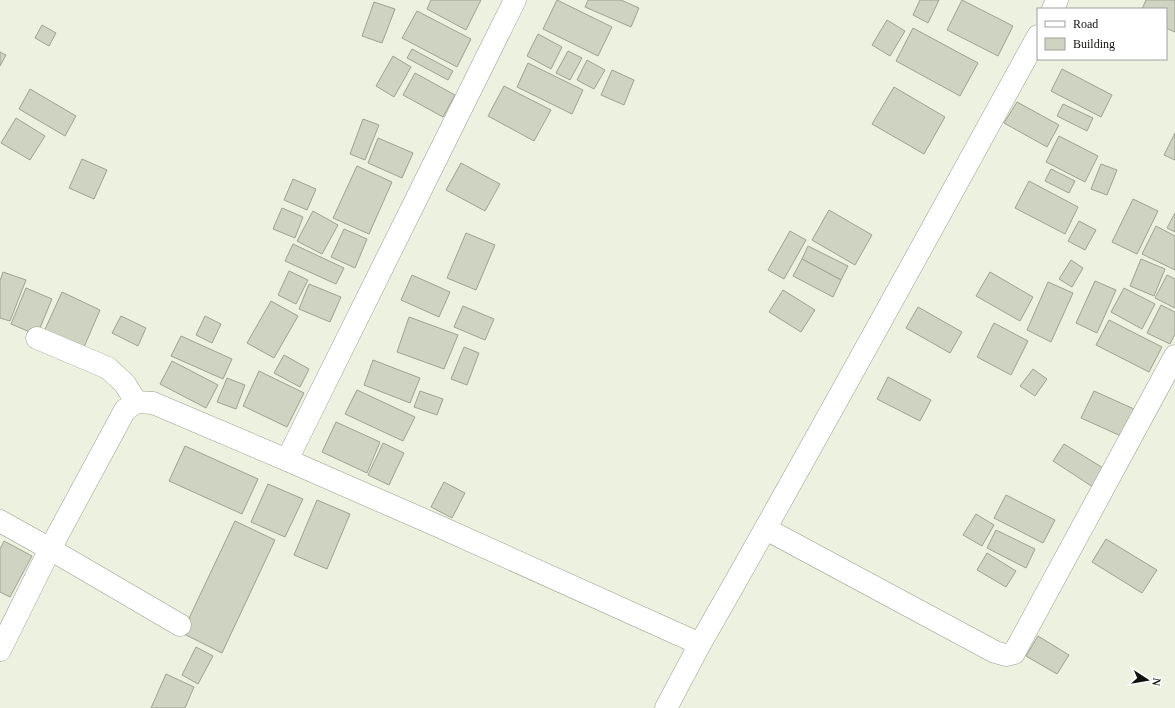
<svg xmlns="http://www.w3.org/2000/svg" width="1175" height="708" font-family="Georgia,serif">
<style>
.building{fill:#ced4c1;stroke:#9ea391}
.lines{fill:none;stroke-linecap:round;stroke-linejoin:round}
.street-casing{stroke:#9a9f8d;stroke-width:23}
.street{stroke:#fff;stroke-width:22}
</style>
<rect width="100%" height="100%" fill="#ecf2df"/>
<g class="building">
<path d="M 431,0 L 481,0 L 466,30 L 427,9 Z"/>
<path d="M 557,0 L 612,27 L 598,56 L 543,29 Z"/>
<path d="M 588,0 L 621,0 L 639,8 L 631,27 L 585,7 Z"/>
<path d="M 920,0 L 939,0 L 928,23 L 913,15 Z"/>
<path d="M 962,0 L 1013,26 L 998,56 L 947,30 Z"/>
<path d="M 1146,0 L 1175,0 L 1175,32 L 1166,28 L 1166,9 L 1142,9 Z"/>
<path d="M 374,2 L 395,9 L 382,43 L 362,36 Z"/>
<path d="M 417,11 L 471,39 L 457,67 L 402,38 Z"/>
<path d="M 887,20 L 905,31 L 890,56 L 872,45 Z"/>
<path d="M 42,25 L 56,33 L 49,46 L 35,38 Z"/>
<path d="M 913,28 L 978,63 L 960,96 L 896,61 Z"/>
<path d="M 538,34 L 562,47 L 551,69 L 527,56 Z"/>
<path d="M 412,49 L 453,71 L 448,80 L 407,58 Z"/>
<path d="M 568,51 L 582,58 L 570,80 L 556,73 Z"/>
<path d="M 0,52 L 6,55 L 0,66 Z"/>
<path d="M 393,56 L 411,67 L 394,97 L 376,86 Z"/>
<path d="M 587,60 L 605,70 L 594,89 L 577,80 Z"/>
<path d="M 528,63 L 583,90 L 572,114 L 517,87 Z"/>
<path d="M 1062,69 L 1112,95 L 1101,117 L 1051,91 Z"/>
<path d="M 612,70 L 634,80 L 624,105 L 601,95 Z"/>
<path d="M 415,73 L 455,95 L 443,117 L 403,95 Z"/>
<path d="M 504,86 L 551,110 L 534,141 L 488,116 Z"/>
<path d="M 894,87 L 945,117 L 924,154 L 872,124 Z"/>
<path d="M 30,89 L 76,116 L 65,136 L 19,109 Z"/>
<path d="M 1017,102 L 1059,125 L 1047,147 L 1004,123 Z"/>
<path d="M 1063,104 L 1093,118 L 1087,131 L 1057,116 Z"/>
<path d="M 16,118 L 45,136 L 30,160 L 1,143 Z"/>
<path d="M 363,119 L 379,125 L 365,160 L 350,154 Z"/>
<path d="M 1175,133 L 1175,160 L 1164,155 Z"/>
<path d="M 1059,136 L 1098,156 L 1085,182 L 1046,162 Z"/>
<path d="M 378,138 L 413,153 L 402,178 L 368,163 Z"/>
<path d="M 82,159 L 107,170 L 94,199 L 69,188 Z"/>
<path d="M 461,163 L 500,184 L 485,211 L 446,190 Z"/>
<path d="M 1101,164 L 1117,170 L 1107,195 L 1091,189 Z"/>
<path d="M 357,166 L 392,182 L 369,234 L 333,218 Z"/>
<path d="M 1051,169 L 1075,181 L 1069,193 L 1045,181 Z"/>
<path d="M 293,179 L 316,189 L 307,210 L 284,200 Z"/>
<path d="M 1029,181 L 1078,207 L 1065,234 L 1015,208 Z"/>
<path d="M 1133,199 L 1158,211 L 1137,254 L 1112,242 Z"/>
<path d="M 282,208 L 303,217 L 295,238 L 273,229 Z"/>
<path d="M 829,210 L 872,235 L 855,265 L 812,240 Z"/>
<path d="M 313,211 L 338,225 L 322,254 L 297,241 Z"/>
<path d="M 1175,213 L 1175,232 L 1167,228 Z"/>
<path d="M 1079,221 L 1096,230 L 1085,250 L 1068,241 Z"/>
<path d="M 1156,226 L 1175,236 L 1175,270 L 1142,254 Z"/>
<path d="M 344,229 L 367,239 L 355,268 L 331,257 Z"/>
<path d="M 790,231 L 806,240 L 784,279 L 768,270 Z"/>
<path d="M 466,233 L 495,245 L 476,290 L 447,278 Z"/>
<path d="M 293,244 L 344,268 L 336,284 L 285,261 Z"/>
<path d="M 808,246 L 848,266 L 841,280 L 802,259 Z"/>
<path d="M 802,259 L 841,280 L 833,297 L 793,276 Z"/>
<path d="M 1141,259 L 1165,269 L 1154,296 L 1130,286 Z"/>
<path d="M 1071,260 L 1083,268 L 1072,287 L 1059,279 Z"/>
<path d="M 289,271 L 308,280 L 296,304 L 278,295 Z"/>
<path d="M 3,272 L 26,280 L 10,321 L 0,318 L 0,281 Z"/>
<path d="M 990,272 L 1033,297 L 1020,321 L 976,296 Z"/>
<path d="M 412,275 L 450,292 L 439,317 L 401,300 Z"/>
<path d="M 1167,275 L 1175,279 L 1175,308 L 1155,298 Z"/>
<path d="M 1095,281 L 1116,290 L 1097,333 L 1076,323 Z"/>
<path d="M 1048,282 L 1073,293 L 1051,342 L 1027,330 Z"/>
<path d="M 309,284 L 341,297 L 330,322 L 299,309 Z"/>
<path d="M 26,288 L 52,299 L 37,335 L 11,324 Z"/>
<path d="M 1124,288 L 1155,304 L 1142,329 L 1111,312 Z"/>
<path d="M 783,290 L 815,310 L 801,332 L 769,312 Z"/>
<path d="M 62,292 L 100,310 L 81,354 L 42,336 Z"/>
<path d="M 271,301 L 298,316 L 274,358 L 247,343 Z"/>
<path d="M 1161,305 L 1175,312 L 1175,334 L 1170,344 L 1147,333 Z"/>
<path d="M 463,306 L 494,319 L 485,340 L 454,327 Z"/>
<path d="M 918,307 L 962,332 L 950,353 L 906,328 Z"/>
<path d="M 121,316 L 146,328 L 138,346 L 112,333 Z"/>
<path d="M 205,316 L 221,324 L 212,343 L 196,335 Z"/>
<path d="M 409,317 L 458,335 L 444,369 L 397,352 Z"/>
<path d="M 1109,320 L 1162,347 L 1149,372 L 1096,345 Z"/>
<path d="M 994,323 L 1028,341 L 1011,375 L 977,357 Z"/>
<path d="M 181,336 L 232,359 L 223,379 L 171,356 Z"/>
<path d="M 464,347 L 479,353 L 467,385 L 451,379 Z"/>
<path d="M 284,355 L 309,369 L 300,387 L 274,373 Z"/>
<path d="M 373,360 L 420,378 L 410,403 L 364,385 Z"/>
<path d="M 172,361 L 218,385 L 206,408 L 160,384 Z"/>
<path d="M 1033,369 L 1047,379 L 1035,396 L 1020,386 Z"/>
<path d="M 259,371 L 304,393 L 287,427 L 243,406 Z"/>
<path d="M 888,377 L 931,400 L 920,421 L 877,399 Z"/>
<path d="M 227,378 L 245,385 L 236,409 L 217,402 Z"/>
<path d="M 357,390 L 415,417 L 403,441 L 345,414 Z"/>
<path d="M 420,391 L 443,399 L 437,415 L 414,407 Z"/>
<path d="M 1094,391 L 1134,409 L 1121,436 L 1081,418 Z"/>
<path d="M 336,422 L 380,442 L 367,473 L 322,452 Z"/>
<path d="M 383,443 L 404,453 L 389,485 L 368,475 Z"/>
<path d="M 1064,444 L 1108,471 L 1096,489 L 1053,461 Z"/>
<path d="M 185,446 L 258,479 L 242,514 L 169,481 Z"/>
<path d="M 444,482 L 465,493 L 452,518 L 431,507 Z"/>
<path d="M 268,484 L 303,499 L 285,537 L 251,522 Z"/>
<path d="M 1006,495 L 1055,520 L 1043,543 L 994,518 Z"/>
<path d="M 317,500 L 350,514 L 327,569 L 294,555 Z"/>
<path d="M 976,514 L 994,525 L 982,546 L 963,535 Z"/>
<path d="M 235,521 L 275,540 L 222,653 L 182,633 Z"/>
<path d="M 996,530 L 1035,549 L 1026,568 L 987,548 Z"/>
<path d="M 1106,539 L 1157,570 L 1142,593 L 1092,562 Z"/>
<path d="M 4,541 L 32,556 L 10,597 L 0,592 L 0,549 Z"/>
<path d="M 987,553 L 1016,571 L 1006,587 L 977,570 Z"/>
<path d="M 1038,636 L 1069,655 L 1057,674 L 1026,656 Z"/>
<path d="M 196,647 L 213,656 L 198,684 L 182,675 Z"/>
<path d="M 166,674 L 194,687 L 185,708 L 151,708 Z"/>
</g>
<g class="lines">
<defs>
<g id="street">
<path d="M 1053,9 L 1057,0"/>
<path d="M 37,338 L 108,368 L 125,384 L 136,402"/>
<path d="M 287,460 L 438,526 L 700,644 C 815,443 926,239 1038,36"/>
<path d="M 0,521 L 50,549 L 180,625"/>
<path d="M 766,529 L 995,652 L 1006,655 L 1014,653 L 1175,356"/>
<path d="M 0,650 L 50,549 L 125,410 L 136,402 L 153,403 L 287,460 L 515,0"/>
<path d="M 666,708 L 700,644"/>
</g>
</defs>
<use href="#street" class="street-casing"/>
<use href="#street" class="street"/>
</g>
<rect x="1037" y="8" width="130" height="52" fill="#ffffff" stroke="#9fa09e"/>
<rect x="1045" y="21" width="20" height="6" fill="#ffffff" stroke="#9fa09e"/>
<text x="1073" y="28" font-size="12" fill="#10120c">Road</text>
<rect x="1045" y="38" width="20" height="12" fill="#ced4c1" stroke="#9fa09e"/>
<text x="1073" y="48" font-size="12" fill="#10120c">Building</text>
<g transform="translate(1147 680) rotate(102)" stroke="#ffffff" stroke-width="3" paint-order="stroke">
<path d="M0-3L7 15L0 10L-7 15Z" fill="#10120c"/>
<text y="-6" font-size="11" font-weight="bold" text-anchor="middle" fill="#10120c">N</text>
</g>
</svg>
